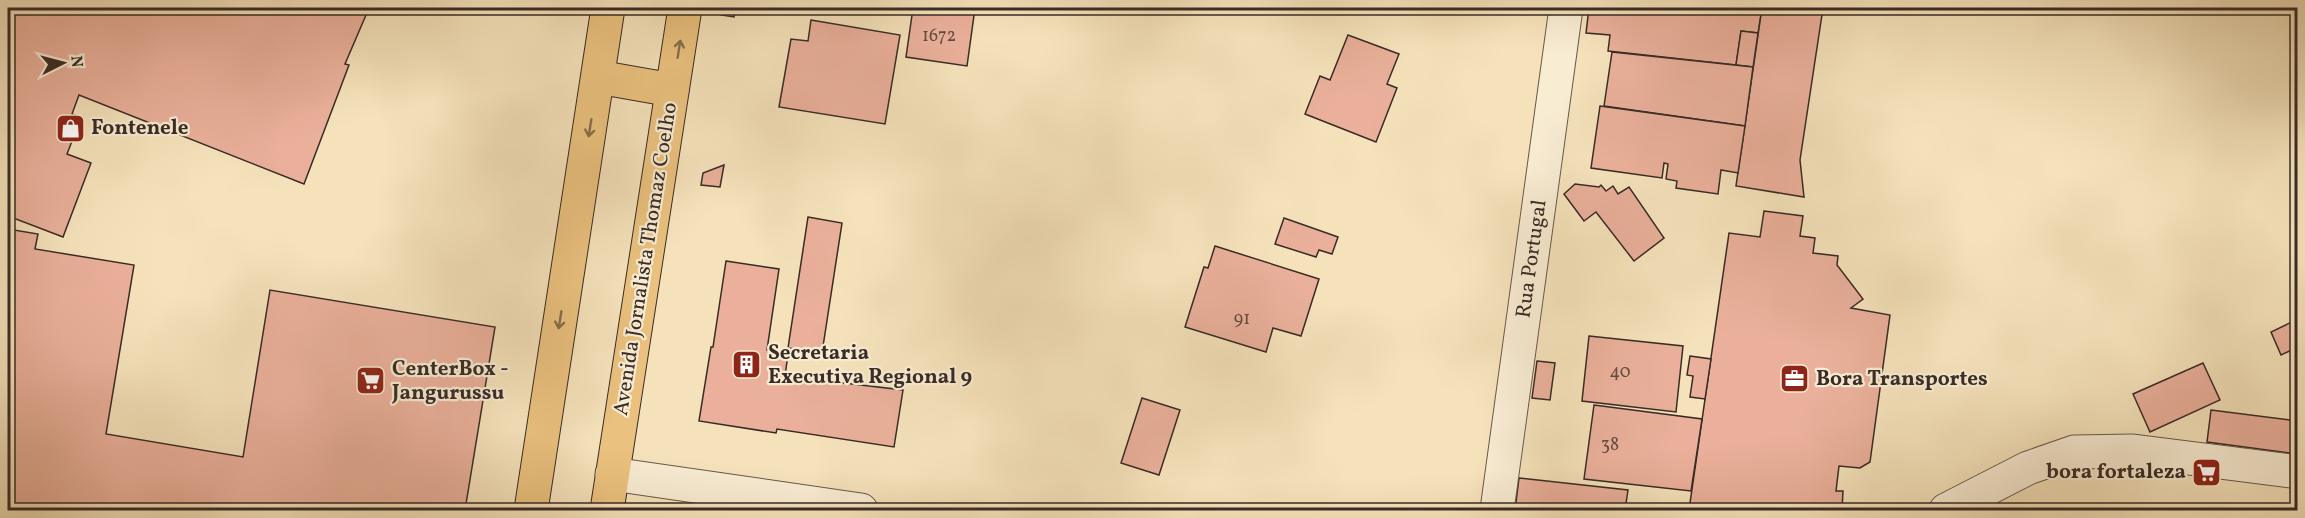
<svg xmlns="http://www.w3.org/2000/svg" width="2305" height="518" font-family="Vollkorn,serif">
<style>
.building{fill:#eab09b;stroke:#382b26;stroke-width:1.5}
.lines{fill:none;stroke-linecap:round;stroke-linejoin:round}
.minor-casing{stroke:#67594b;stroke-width:35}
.major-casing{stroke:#382b26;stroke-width:35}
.minor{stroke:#f8ecd3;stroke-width:33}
.major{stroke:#eac17e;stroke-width:33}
.oneway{stroke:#886e4e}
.labels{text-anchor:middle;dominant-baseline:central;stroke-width:4.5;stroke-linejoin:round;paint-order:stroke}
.number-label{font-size:18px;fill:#644c43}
.poi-label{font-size:21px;font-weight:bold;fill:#382b26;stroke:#f8ecd3;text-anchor:start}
.street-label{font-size:21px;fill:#382b26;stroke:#f8ecd3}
</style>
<rect width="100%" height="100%" fill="#f5e2bb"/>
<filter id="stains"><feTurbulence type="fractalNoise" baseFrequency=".00333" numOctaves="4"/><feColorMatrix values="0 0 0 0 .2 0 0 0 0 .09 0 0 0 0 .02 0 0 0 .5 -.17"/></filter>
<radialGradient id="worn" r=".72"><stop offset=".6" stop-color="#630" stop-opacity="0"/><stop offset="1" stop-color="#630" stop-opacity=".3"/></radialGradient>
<g class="building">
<path d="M 8,8 L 369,8 L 345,64 L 349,65 L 304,184 L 79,95 L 72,114 L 81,118 L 67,154 L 91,163 L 63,237 L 8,216 Z"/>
<path d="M 723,8 L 736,8 L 734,17 L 721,15 Z"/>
<path d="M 913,8 L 975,8 L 967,66 L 906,57 Z"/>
<path d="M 1589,8 L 1762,8 L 1758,33 L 1741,31 L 1736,65 L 1608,51 L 1610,35 L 1586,33 Z"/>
<path d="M 1762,8 L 1823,8 L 1800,160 L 1804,197 L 1736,186 Z"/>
<path d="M 811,20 L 900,35 L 885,124 L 779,107 L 791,39 L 808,41 Z"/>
<path d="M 1741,31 L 1758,33 L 1753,67 L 1736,65 Z"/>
<path d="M 1348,35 L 1399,54 L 1387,84 L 1397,88 L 1376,142 L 1305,114 L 1320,76 L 1330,80 Z"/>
<path d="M 1612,52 L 1753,67 L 1745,126 L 1604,106 Z"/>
<path d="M 1600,106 L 1745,126 L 1738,173 L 1721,170 L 1718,194 L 1676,188 L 1677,181 L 1666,179 L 1668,164 L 1664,163 L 1662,178 L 1591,168 Z"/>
<path d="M 724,165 L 720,187 L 701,185 L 703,173 Z"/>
<path d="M 1575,184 L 1599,187 L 1601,185 L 1606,191 L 1613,186 L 1618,194 L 1629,187 L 1664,238 L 1634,261 L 1596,212 L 1584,221 L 1564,194 Z"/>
<path d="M 1764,211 L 1803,216 L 1800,236 L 1815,238 L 1813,253 L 1838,256 L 1837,265 L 1863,299 L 1851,308 L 1890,315 L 1870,462 L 1860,468 L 1839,466 L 1836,491 L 1843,491 L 1842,510 L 1689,510 L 1729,233 L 1760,237 Z"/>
<path d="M 808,217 L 842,223 L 822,353 L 788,348 Z"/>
<path d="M 1284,218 L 1338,237 L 1332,254 L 1319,250 L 1316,257 L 1275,244 Z"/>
<path d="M 8,229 L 38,234 L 35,249 L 134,265 L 106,434 L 243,457 L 270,290 L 495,327 L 465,510 L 8,510 Z"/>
<path d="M 1215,246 L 1319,279 L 1301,336 L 1273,328 L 1266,352 L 1185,327 L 1204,267 L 1208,268 Z"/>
<path d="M 726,261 L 779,269 L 767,350 L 788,354 L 785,376 L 903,390 L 894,447 L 777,429 L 776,433 L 699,421 L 711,347 L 713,347 Z"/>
<path d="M 2298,319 L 2298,347 L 2281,355 L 2271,332 Z"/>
<path d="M 1589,336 L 1683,346 L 1676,412 L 1582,401 Z"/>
<path d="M 1690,356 L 1711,359 L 1705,399 L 1690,397 L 1693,376 L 1687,375 Z"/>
<path d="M 1537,361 L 1555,363 L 1550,400 L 1532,398 Z"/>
<path d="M 2203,363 L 2220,400 L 2150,432 L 2133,394 Z"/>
<path d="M 1142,398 L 1180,410 L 1159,475 L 1121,463 Z"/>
<path d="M 1594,405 L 1702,419 L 1691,491 L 1584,479 Z"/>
<path d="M 2211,410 L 2298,421 L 2298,454 L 2207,442 Z"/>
<path d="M 1519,478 L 1628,490 L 1625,510 L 1515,510 Z"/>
</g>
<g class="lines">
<defs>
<g id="minor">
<path d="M 612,474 L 861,510"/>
<path d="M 1497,510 L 1566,8"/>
<path d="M 1946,510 L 2028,468 L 2074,452 L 2133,451 L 2298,472"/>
</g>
<g id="major">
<path d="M 598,77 L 672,90"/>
<path d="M 531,510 L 608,8"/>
<path d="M 607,510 L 685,8"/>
</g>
</defs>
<use href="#minor" class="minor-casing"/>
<use href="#major" class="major-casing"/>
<use href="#minor" class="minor"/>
<use href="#major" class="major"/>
</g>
<defs><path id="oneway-shaft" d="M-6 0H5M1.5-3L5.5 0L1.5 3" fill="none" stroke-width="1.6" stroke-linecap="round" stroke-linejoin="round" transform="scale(1.5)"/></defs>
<g class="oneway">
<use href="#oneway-shaft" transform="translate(679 49) rotate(-81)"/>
<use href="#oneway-shaft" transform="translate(590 128) rotate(99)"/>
<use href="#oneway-shaft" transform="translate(560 320) rotate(99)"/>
</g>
<defs>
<symbol id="shop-square" viewBox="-11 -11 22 22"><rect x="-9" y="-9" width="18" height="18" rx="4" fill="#8f2418" stroke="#f8ecd3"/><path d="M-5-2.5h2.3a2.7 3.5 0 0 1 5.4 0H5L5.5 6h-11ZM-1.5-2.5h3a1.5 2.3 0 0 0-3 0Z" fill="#fff"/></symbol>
<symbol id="building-square" viewBox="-11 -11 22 22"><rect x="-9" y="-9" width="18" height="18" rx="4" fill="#8f2418" stroke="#f8ecd3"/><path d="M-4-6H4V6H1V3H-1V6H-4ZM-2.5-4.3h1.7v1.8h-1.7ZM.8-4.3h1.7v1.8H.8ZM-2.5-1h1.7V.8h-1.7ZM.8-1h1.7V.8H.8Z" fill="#fff"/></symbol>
<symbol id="office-square" viewBox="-11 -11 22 22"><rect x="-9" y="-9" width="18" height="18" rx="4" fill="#8f2418" stroke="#f8ecd3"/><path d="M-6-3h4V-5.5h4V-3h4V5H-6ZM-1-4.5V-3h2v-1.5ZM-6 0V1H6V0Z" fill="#fff"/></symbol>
<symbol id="supermarket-square" viewBox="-11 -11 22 22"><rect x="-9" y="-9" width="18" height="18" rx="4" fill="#8f2418" stroke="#f8ecd3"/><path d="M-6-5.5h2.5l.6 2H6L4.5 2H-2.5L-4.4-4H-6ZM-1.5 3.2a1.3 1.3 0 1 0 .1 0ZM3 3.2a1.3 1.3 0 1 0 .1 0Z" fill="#fff"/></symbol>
</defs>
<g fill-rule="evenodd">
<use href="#shop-square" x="54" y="112" width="33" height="33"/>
<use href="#building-square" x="730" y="348" width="33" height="33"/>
<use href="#office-square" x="1778" y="362" width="33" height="33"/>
<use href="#supermarket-square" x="354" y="364" width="33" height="33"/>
<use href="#supermarket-square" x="2190" y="456" width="33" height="33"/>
</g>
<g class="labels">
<g class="number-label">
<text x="939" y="36">1672</text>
<text x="1242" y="319">91</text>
<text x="1620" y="372">40</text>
<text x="1610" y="445">38</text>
</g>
<g class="poi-label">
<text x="91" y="128">Fontenele</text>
<text x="768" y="353">Secretaria<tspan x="768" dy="24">Executiva Regional 9</tspan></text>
<text x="392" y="369">CenterBox -<tspan x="392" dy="24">Jangurussu</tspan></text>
<text x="1816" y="379">Bora Transportes</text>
<text x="2186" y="472" text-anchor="end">bora fortaleza</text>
</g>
<g class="street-label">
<text transform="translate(646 259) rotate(-81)">Avenida Jornalista Thomaz Coelho</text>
<text transform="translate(1532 259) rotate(-82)">Rua Portugal</text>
</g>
</g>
<rect width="2305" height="518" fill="none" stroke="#f5e2bb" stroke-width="30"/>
<rect x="9" y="9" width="2287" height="500" fill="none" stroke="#382b26" stroke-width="3"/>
<rect x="15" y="15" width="2275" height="488" fill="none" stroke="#382b26" stroke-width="1.5"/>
<g transform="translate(63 63) rotate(84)" stroke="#f8ecd3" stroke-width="4.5" paint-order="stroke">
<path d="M0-4.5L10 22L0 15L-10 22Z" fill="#382b26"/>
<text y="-9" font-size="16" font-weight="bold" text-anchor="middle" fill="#382b26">N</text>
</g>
<rect width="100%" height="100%" filter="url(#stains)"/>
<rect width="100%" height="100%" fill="url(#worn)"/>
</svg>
